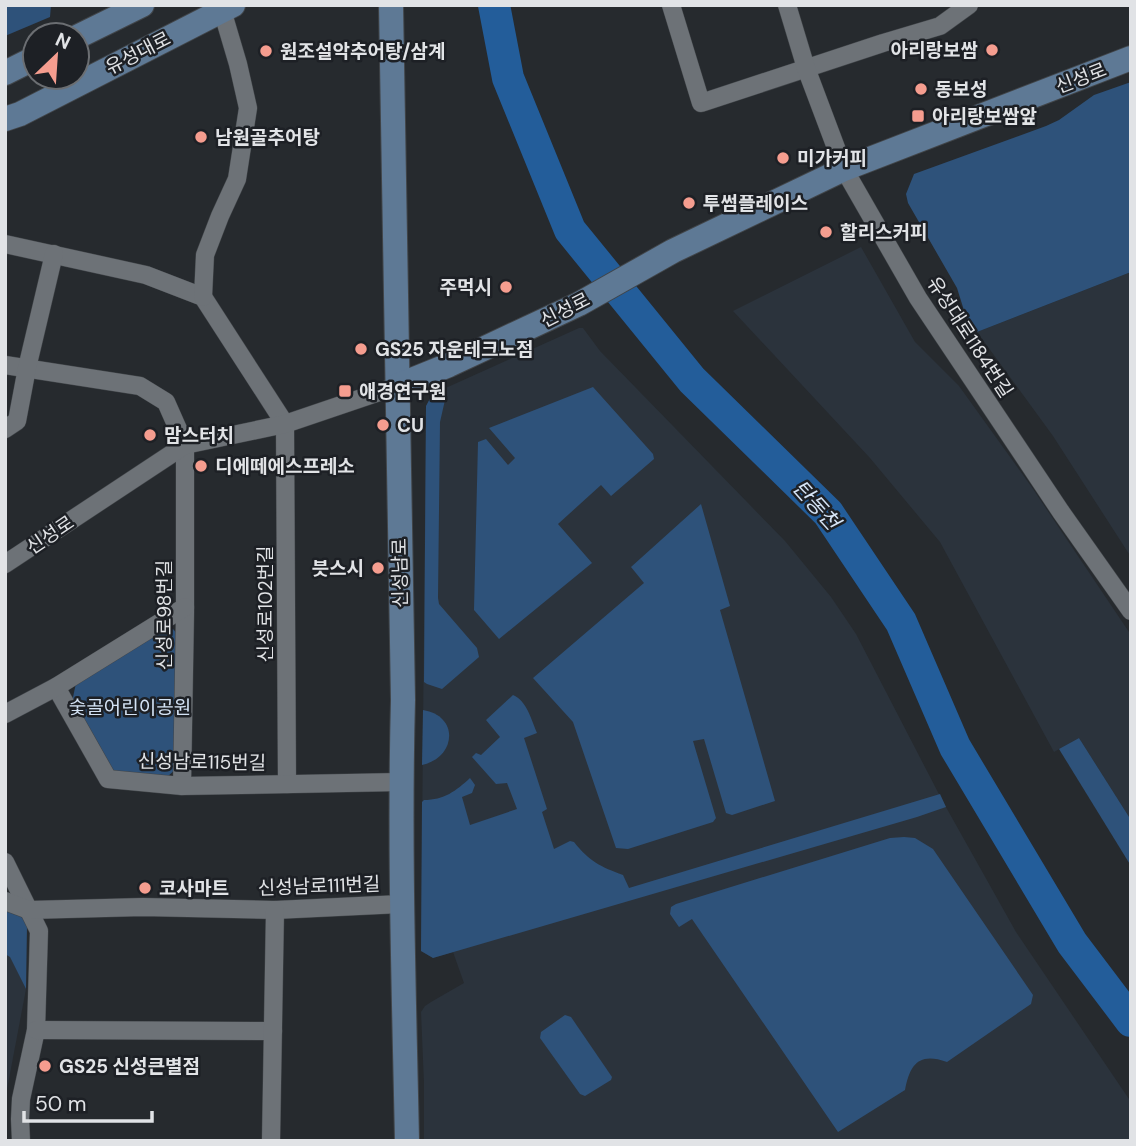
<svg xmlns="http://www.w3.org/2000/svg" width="1136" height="1146" font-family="'DM Sans','Noto Sans KR',sans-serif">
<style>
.built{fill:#2b333c}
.green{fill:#2e527a}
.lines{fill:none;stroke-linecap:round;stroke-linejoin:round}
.river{stroke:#235d9a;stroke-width:32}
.street-casing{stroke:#414549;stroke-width:19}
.secondary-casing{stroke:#414549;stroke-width:26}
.street{stroke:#6d7277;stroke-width:18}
.secondary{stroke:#5e7995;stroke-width:24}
.poi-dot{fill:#f59d8f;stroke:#1d2025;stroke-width:2.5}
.labels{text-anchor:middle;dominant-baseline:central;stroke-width:5;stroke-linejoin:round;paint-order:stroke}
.poi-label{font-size:19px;font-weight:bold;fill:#e1e3e6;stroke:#1d2025;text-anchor:start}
.street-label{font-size:19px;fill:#e1e3e6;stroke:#1d2025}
.park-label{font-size:19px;fill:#d4e3f5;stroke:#1d2025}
.water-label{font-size:21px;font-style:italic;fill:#d5e4f6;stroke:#1d2025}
</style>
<rect width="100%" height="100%" fill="#262a2e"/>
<g class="built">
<path d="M 861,247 L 915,342 L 959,386 L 1033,489 L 1131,635 L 1131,820 L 1079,738 L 1054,752 L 940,542 L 870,458 L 733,311 Z"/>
<path d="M 1131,272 L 1131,557 L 1053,436 L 977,332 Z"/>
<path d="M 579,328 L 583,328 L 600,351 L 785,541 L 831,597 L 856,634 L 942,800 L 1016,932 L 1131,1102 L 1131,1141 L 424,1141 L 424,1083 L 421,1012 L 425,1006 L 431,1002 L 464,983 L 453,952 L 433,958 L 421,951 L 426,406 L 434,391 L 439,391 Z"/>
<path d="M 5,954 L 10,956 L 26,989 L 5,1100 Z"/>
</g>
<g class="green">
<path d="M 5,5 L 51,5 L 50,17 L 5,36 Z"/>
<path d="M 1131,82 L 1131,272 L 977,332 L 967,320 L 957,288 L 908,203 L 906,194 L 914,174 L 1046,126 L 1059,120 L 1094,95 Z"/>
<path d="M 593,387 L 653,454 L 654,459 L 611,496 L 601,485 L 558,524 L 592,563 L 499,639 L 474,610 L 478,442 L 486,439 L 508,465 L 515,458 L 489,428 Z"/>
<path d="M 434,391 L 439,391 L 445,400 L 440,422 L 438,598 L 439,604 L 477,648 L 479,657 L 442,689 L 427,684 L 424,682 L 426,406 Z"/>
<path d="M 701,504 L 730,606 L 720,610 L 775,801 L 732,815 L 726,813 L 704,739 L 693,741 L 716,818 L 713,822 L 628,849 L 616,848 L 573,722 L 533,678 L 644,583 L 631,567 Z"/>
<path d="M 165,627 L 173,629 L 178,635 L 177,768 L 167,777 L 112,772 L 72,702 L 76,683 Z"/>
<path d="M 513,695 C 527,701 531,719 537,733 L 524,738 L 547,809 L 542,812 L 554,849 L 570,841 L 574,842 C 589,861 601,867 623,875 L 629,888 L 940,794 L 946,807 L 917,817 L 433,958 L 421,951 L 422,802 L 424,800 C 444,800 456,791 470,778 L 475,785 L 472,793 L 462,797 L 470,825 L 517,809 L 507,783 L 496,784 L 472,757 L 476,753 L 481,755 L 500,737 L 486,720 Z"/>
<path d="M 423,710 C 460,716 456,758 422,765 Z"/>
<path d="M 1079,738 L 1131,820 L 1131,866 L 1059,749 Z"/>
<path d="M 904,837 L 915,838 L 933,849 L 1033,995 L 1031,1004 L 947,1062 C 919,1052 910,1064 905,1090 L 838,1132 L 692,919 L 679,927 L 670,914 L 671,907 L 676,904 L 890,838 Z"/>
<path d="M 5,909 L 23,916 L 27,926 L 26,989 L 10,957 L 5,954 Z"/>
<path d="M 565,1015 L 571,1017 L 612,1077 L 611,1080 L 585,1096 L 580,1094 L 540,1038 L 541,1032 Z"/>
</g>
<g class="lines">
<path class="river" d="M 494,5 L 508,78 L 570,230 L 692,380 L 828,513 L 901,622 L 955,747 L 1072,943 L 1131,1021"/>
<defs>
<g id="street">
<path d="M 671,5 L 701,103 L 883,43 L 940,26 L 969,5"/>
<path d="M 787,5 L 806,68 L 844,169 L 918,298 L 1061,512 L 1131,611"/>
<path d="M 5,244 L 146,275 L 203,297 L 285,424 L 287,784"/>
<path d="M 203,297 L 205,255 L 220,216 L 237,179 L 248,108 L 238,64 L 222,10"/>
<path d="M 5,365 L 140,386 L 166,402 L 185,445 L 185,613 L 182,786"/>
<path d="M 5,429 L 17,421 L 27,368 L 54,254"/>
<path d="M 5,564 L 185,445 L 285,424 L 397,386"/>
<path d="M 56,687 L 108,779 L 182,786 L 400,782"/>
<path d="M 5,714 L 56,687 L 185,607"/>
<path d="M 5,862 L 39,931 L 36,1030 L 21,1099 L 20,1119 L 21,1141"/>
<path d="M 5,901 L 29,910 L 143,907 L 275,910 L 401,904"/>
<path d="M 36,1030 L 273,1031"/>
<path d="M 271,1141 L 275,910"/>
</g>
<g id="secondary">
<path d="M 391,5 L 403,700 C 399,847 404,994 407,1141"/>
<path d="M 77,37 L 142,5"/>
<path d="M 5,73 L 35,58"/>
<path d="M 5,119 L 20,114 L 233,5"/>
<path d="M 397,386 L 449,365 L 579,304 L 673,251 L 844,169 L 1131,58"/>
</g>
</defs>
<use href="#street" class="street-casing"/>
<use href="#secondary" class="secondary-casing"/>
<use href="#street" class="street"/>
<use href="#secondary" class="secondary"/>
</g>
<g class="poi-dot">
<circle cx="992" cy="50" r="7"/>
<circle cx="266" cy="51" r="7"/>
<circle cx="921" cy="89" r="7"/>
<rect x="911" y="109" width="14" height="14" rx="3.5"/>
<circle cx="201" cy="137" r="7"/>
<circle cx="783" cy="158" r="7"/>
<circle cx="689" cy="203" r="7"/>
<circle cx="826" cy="232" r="7"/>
<circle cx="506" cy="287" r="7"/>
<circle cx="361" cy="349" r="7"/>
<rect x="338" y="384" width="14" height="14" rx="3.5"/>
<circle cx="383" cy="425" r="7"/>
<circle cx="150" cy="435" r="7"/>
<circle cx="201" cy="466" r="7"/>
<circle cx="378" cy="568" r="7"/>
<circle cx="145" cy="888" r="7"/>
<circle cx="45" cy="1066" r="7"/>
</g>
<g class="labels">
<g class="poi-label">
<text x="978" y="50" text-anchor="end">아리랑보쌈</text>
<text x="280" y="51">원조설악추어탕/삼계</text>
<text x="935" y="89">동보성</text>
<text x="932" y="116">아리랑보쌈앞</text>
<text x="215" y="137">남원골추어탕</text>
<text x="797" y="158">미가커피</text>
<text x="703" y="203">투썸플레이스</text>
<text x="840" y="232">할리스커피</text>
<text x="492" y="287" text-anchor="end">주먹시</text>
<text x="375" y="349">GS25 자운테크노점</text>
<text x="359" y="391">애경연구원</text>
<text x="397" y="425">CU</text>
<text x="164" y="435">맘스터치</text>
<text x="215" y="466">디에떼에스프레소</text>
<text x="364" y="568" text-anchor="end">븟스시</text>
<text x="159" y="888">코사마트</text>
<text x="59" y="1066">GS25 신성큰별점</text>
</g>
<g class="street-label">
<text transform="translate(138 53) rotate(-27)">유성대로</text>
<text transform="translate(1081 78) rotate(-21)">신성로</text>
<text transform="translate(565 310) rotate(-27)">신성로</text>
<text transform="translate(970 337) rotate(57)">유성대로1184번길</text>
<text transform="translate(50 535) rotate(-34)">신성로</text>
<text transform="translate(400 573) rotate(-91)">신성남로</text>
<text transform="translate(265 604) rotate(-90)">신성로102번길</text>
<text transform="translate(164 615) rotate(-90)">신성로98번길</text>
<text transform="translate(202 762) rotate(1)">신성남로115번길</text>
<text transform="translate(319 886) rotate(-2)">신성남로111번길</text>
</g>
<g class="park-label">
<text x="130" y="707">숯골어린이공원</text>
</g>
<g class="water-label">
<text transform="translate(816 505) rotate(48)">탄동천</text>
</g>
</g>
<rect width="1136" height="1146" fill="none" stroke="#e1e3e6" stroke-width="14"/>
<g transform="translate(56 56) rotate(25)"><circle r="33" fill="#1d2025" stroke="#6b6e72" stroke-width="2"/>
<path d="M0-5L12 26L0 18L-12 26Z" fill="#f59d8f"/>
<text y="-10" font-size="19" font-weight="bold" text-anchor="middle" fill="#e1e3e6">N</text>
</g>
<path d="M24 1111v10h128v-10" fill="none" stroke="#e1e3e6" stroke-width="3.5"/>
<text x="35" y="1111" font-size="21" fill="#e1e3e6" stroke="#1d2025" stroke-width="5" paint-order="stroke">50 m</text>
</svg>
